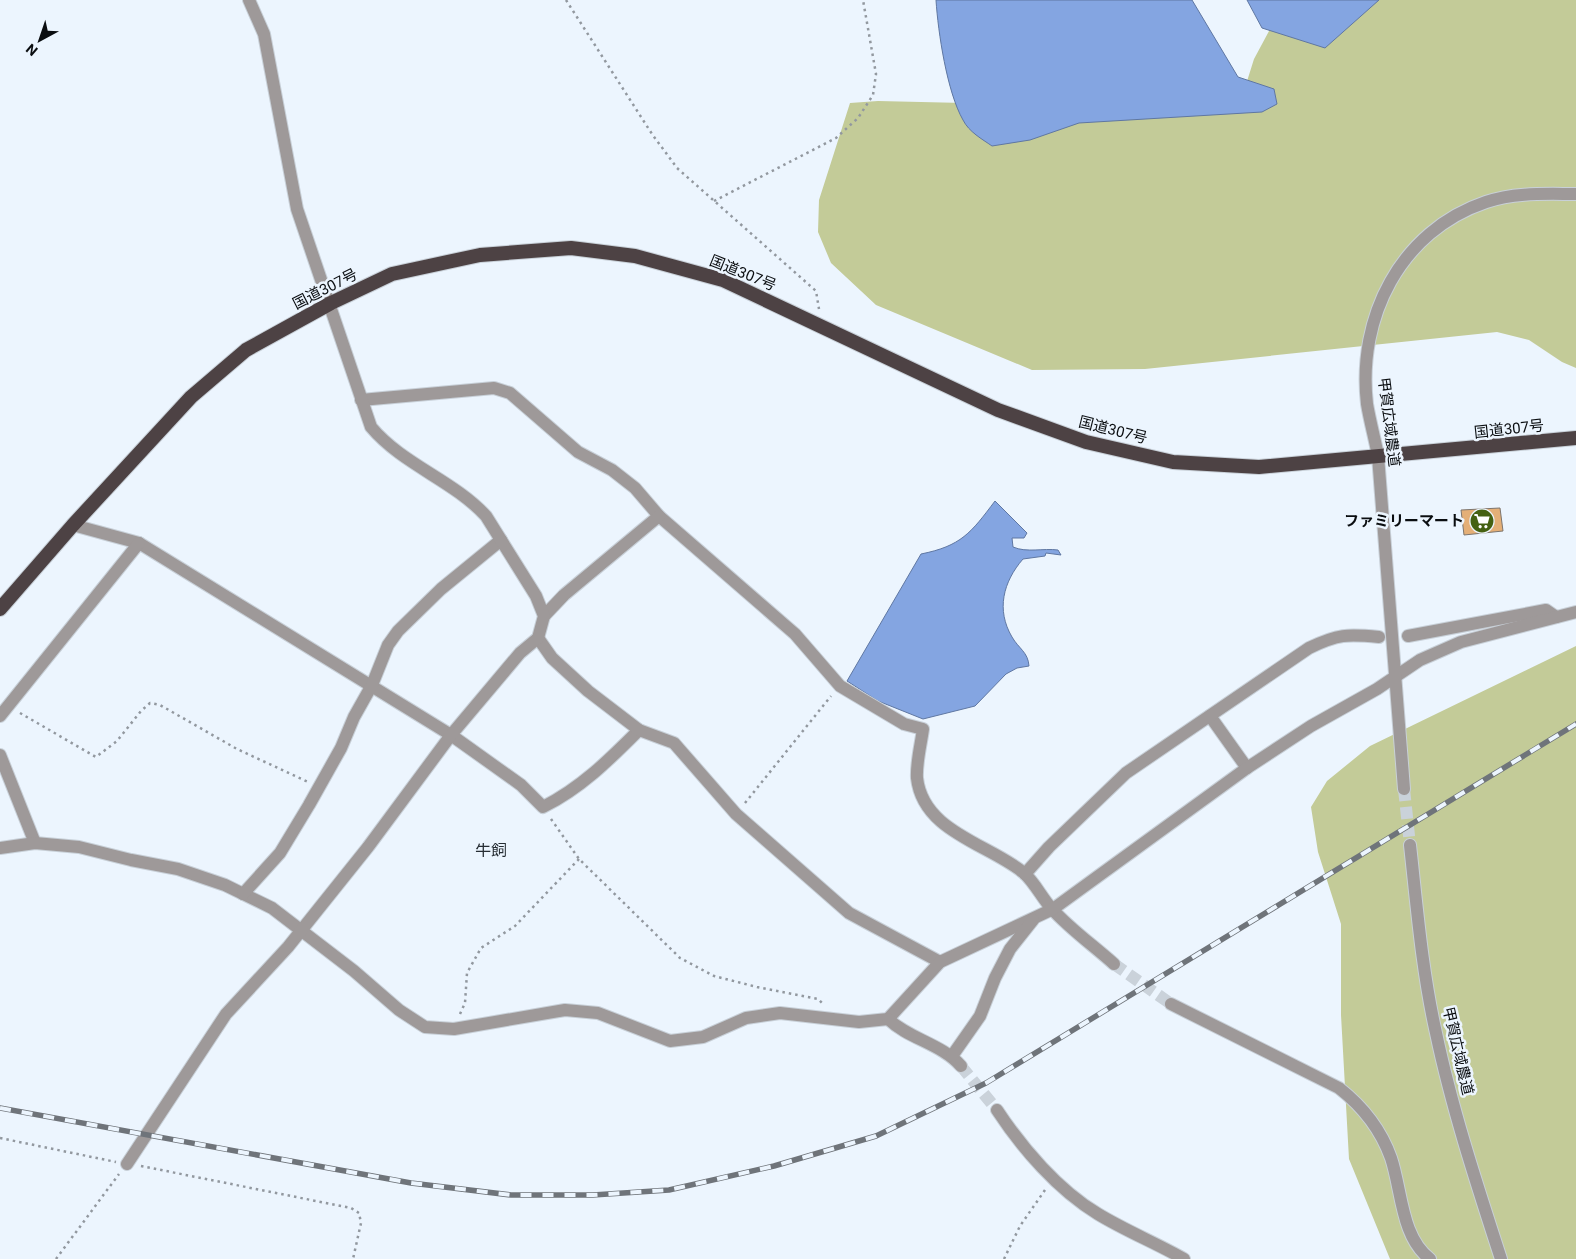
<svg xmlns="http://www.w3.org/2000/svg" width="1576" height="1259" font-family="Roboto,'Noto Sans JP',sans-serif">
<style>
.green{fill:#c3cb98}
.water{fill:#84a5e1;stroke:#5f77a2}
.building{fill:#e4af77;stroke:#7d756d}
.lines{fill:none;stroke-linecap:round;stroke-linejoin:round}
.minor-tunnel{stroke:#cad2da;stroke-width:12;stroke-dasharray:12 6;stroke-linecap:butt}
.tertiary-tunnel{stroke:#cad2da;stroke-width:12;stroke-dasharray:12 6;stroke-linecap:butt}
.minor-casing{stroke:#c8d0d8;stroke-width:14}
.tertiary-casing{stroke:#c8d0d8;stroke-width:14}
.trunk-casing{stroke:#c8d0d8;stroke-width:16}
.path{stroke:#92989f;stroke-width:2.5;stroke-dasharray:2.5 4;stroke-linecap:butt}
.minor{stroke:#9e9999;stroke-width:12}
.tertiary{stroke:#9e9999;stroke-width:12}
.trunk{stroke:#4d4244;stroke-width:14}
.rail-casing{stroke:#6f747a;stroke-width:5.5}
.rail{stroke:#ecf5fe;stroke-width:4;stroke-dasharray:11;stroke-linecap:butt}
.labels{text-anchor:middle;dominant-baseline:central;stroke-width:5;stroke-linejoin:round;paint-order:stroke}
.street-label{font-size:15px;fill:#0a0d10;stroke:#ecf5fe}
.poi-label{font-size:15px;font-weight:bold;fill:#0a0d10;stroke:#ecf5fe;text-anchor:end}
.neighbourhood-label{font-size:16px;fill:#262d33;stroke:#ecf5fe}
</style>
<rect width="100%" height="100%" fill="#ecf5fe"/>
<g class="green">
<path d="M 1299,0 L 1576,0 L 1576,368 L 1562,362 L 1529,340 L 1497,332 L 1145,369 L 1032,370 L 876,305 L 831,263 L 818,232 L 819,200 L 850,103 L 878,101 L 1230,109 L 1243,94 L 1254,59 L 1276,18 Z"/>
<path d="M 1576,646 L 1576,1259 L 1390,1259 L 1349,1159 L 1341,1015 L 1341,924 L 1318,852 L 1311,807 L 1327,781 L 1370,746 Z"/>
</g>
<g class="water">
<path d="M 936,0 L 1192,0 L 1238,77 L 1274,89 L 1277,104 L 1262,112 L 1079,123 L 1030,140 L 992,146 C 982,139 969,132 963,120 C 947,92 938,32 936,0 Z"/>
<path d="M 1247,0 L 1379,0 L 1325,48 L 1262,28 Z"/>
<path d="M 995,501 L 1027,533 L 1024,538 L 1012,538 L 1013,547 C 1027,553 1043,548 1058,550 L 1061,555 L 1046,553 L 1045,556 L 1023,559 C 1003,582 996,610 1012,637 C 1019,649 1028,652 1029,666 L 1017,668 L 1006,674 L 975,706 L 923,719 L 878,701 L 847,681 L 921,554 C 961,546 971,533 995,501 Z"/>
</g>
<path class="building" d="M 1500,508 L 1503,531 L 1464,535 L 1461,510 Z"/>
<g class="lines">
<g class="minor-tunnel">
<path d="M 1114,964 L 1171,1004"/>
<path d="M 961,1066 L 997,1110"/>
</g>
<path class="tertiary-tunnel" d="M 1404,789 L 1410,845"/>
<defs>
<g id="minor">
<path d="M 361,400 L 494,388 L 510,393 L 578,452 L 612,470 L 635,488 L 659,516 L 795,634 L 840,686 L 904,724 L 923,729 C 921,744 916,763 917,778 C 923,832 989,844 1024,873 C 1035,883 1042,898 1052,909 C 1070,929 1094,946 1114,964"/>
<path d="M 73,525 L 139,543 L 451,735 L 521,785 L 543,807 C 581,788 609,760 639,730"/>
<path d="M 544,616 L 564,595 L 659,516"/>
<path d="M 1408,636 L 1546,610 L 1556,617"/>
<path d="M 538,638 L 552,658 L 588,691 L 639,730 L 674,743 L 736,814 L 849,913 L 940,962"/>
<path d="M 0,716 L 139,543"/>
<path d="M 1210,716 L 1247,768"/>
<path d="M 0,755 L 35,843"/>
<path d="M 0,848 L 35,843 L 79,847 L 131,860 L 178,869 L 225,885 L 272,908 L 354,971 L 399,1010 L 425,1027 L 454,1029 L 565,1010 L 598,1013 L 670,1041 L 703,1037 L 746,1018 L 780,1013 L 859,1022 L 888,1019 L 940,962 L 1053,909 L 1247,768 L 1311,726 L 1377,689 L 1420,660 L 1461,642 L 1576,612"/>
<path d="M 1025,874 L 1049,847 L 1126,773 L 1309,648 C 1338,634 1347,634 1379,637"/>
<path d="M 243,894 L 280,853 L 309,805 L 341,748 L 354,717 L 372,685 L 388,645 L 398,631 L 441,589 L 501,540"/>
<path d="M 1171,1004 L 1339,1088 C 1362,1106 1381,1130 1391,1158 C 1402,1191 1401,1237 1430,1259"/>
<path d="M 888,1019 C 909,1039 942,1044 961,1066"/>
<path d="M 952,1056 L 980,1016 L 995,978 L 1010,949 L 1033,920"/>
<path d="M 997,1110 C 1022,1148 1058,1190 1098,1214 C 1126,1231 1156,1243 1184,1259"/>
<path d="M 127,1164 L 226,1014 L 288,947 L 368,847 L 451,735 L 520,653 L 538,638 L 544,616 L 536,596 L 486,516 C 453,480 403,465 371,427 L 297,209 L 264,34 L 249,0"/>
</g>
<g id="tertiary">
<path d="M 1404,789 L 1378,456 C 1375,439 1370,422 1367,404 C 1357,318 1400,231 1486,202 C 1515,192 1546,194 1576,194"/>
<path d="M 1410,845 C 1417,908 1422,971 1436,1033 C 1452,1109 1477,1185 1501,1259"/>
</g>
<path id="trunk" d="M 0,609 L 73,525 L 191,397 L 246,350 L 331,303 L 392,274 L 480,255 L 571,248 L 635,256 L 723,280 L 998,410 L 1086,442 L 1173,462 L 1259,467 L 1576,438"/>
</defs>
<use href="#minor" class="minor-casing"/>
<use href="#tertiary" class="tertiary-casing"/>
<use href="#trunk" class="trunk-casing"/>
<g class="path">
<path d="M 566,0 L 652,134 L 677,168 L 816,291 L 819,309"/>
<path d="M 714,201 L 836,138 L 858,118 L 873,95 L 876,74 L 863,0"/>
<path d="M 20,713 L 96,757 L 117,741 L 141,711 L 150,703 L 160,705 L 237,749 L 308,782"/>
<path d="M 745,803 L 831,696"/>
<path d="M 551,819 L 579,859 L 680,958 L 714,976 L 757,987 L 818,999 L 822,1003"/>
<path d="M 460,1014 L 465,1003 L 467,973 L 481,948 L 515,926 L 579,859"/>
<path d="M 0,1138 L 116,1162"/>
<path d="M 141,1166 L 351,1208 L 359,1213 L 361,1223 L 353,1259"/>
<path d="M 56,1259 L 119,1174"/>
<path d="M 1004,1259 L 1020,1226 L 1045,1190"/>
</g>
<use href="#minor" class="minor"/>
<use href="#tertiary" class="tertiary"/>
<use href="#trunk" class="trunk"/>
<defs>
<path id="rail" d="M 0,1108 L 411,1183 L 511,1195 L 593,1195 L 669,1190 L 774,1166 L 876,1136 L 986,1083 L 1576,724"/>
</defs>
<use href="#rail" class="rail-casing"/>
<use href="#rail" class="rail"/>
</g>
<defs>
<symbol id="supermarket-disc" viewBox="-11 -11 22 22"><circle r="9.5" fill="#456112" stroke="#ecf5fe"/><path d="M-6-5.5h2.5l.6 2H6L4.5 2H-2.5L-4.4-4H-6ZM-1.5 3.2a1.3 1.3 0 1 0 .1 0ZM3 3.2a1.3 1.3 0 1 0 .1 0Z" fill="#fff"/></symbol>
</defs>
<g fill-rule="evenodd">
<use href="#supermarket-disc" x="1468" y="507" width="28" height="28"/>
</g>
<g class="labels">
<g class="street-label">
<text transform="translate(743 273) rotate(22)">国道307号</text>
<text transform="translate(325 289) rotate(-27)">国道307号</text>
<text transform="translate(1389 422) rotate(83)">甲賀広域農道</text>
<text transform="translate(1509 429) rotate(-6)">国道307号</text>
<text transform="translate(1113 430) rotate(14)">国道307号</text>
<text transform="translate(1458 1051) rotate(77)">甲賀広域農道</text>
</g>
<g class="poi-label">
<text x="1464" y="521">ファミリーマート</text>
</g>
<g class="neighbourhood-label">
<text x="491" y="850">牛飼</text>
</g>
</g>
<g transform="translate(40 40) rotate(220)" stroke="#ecf5fe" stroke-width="4" paint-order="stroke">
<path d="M0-4L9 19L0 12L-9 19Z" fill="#0a0d10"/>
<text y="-8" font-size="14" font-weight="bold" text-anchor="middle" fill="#0a0d10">N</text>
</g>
</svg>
